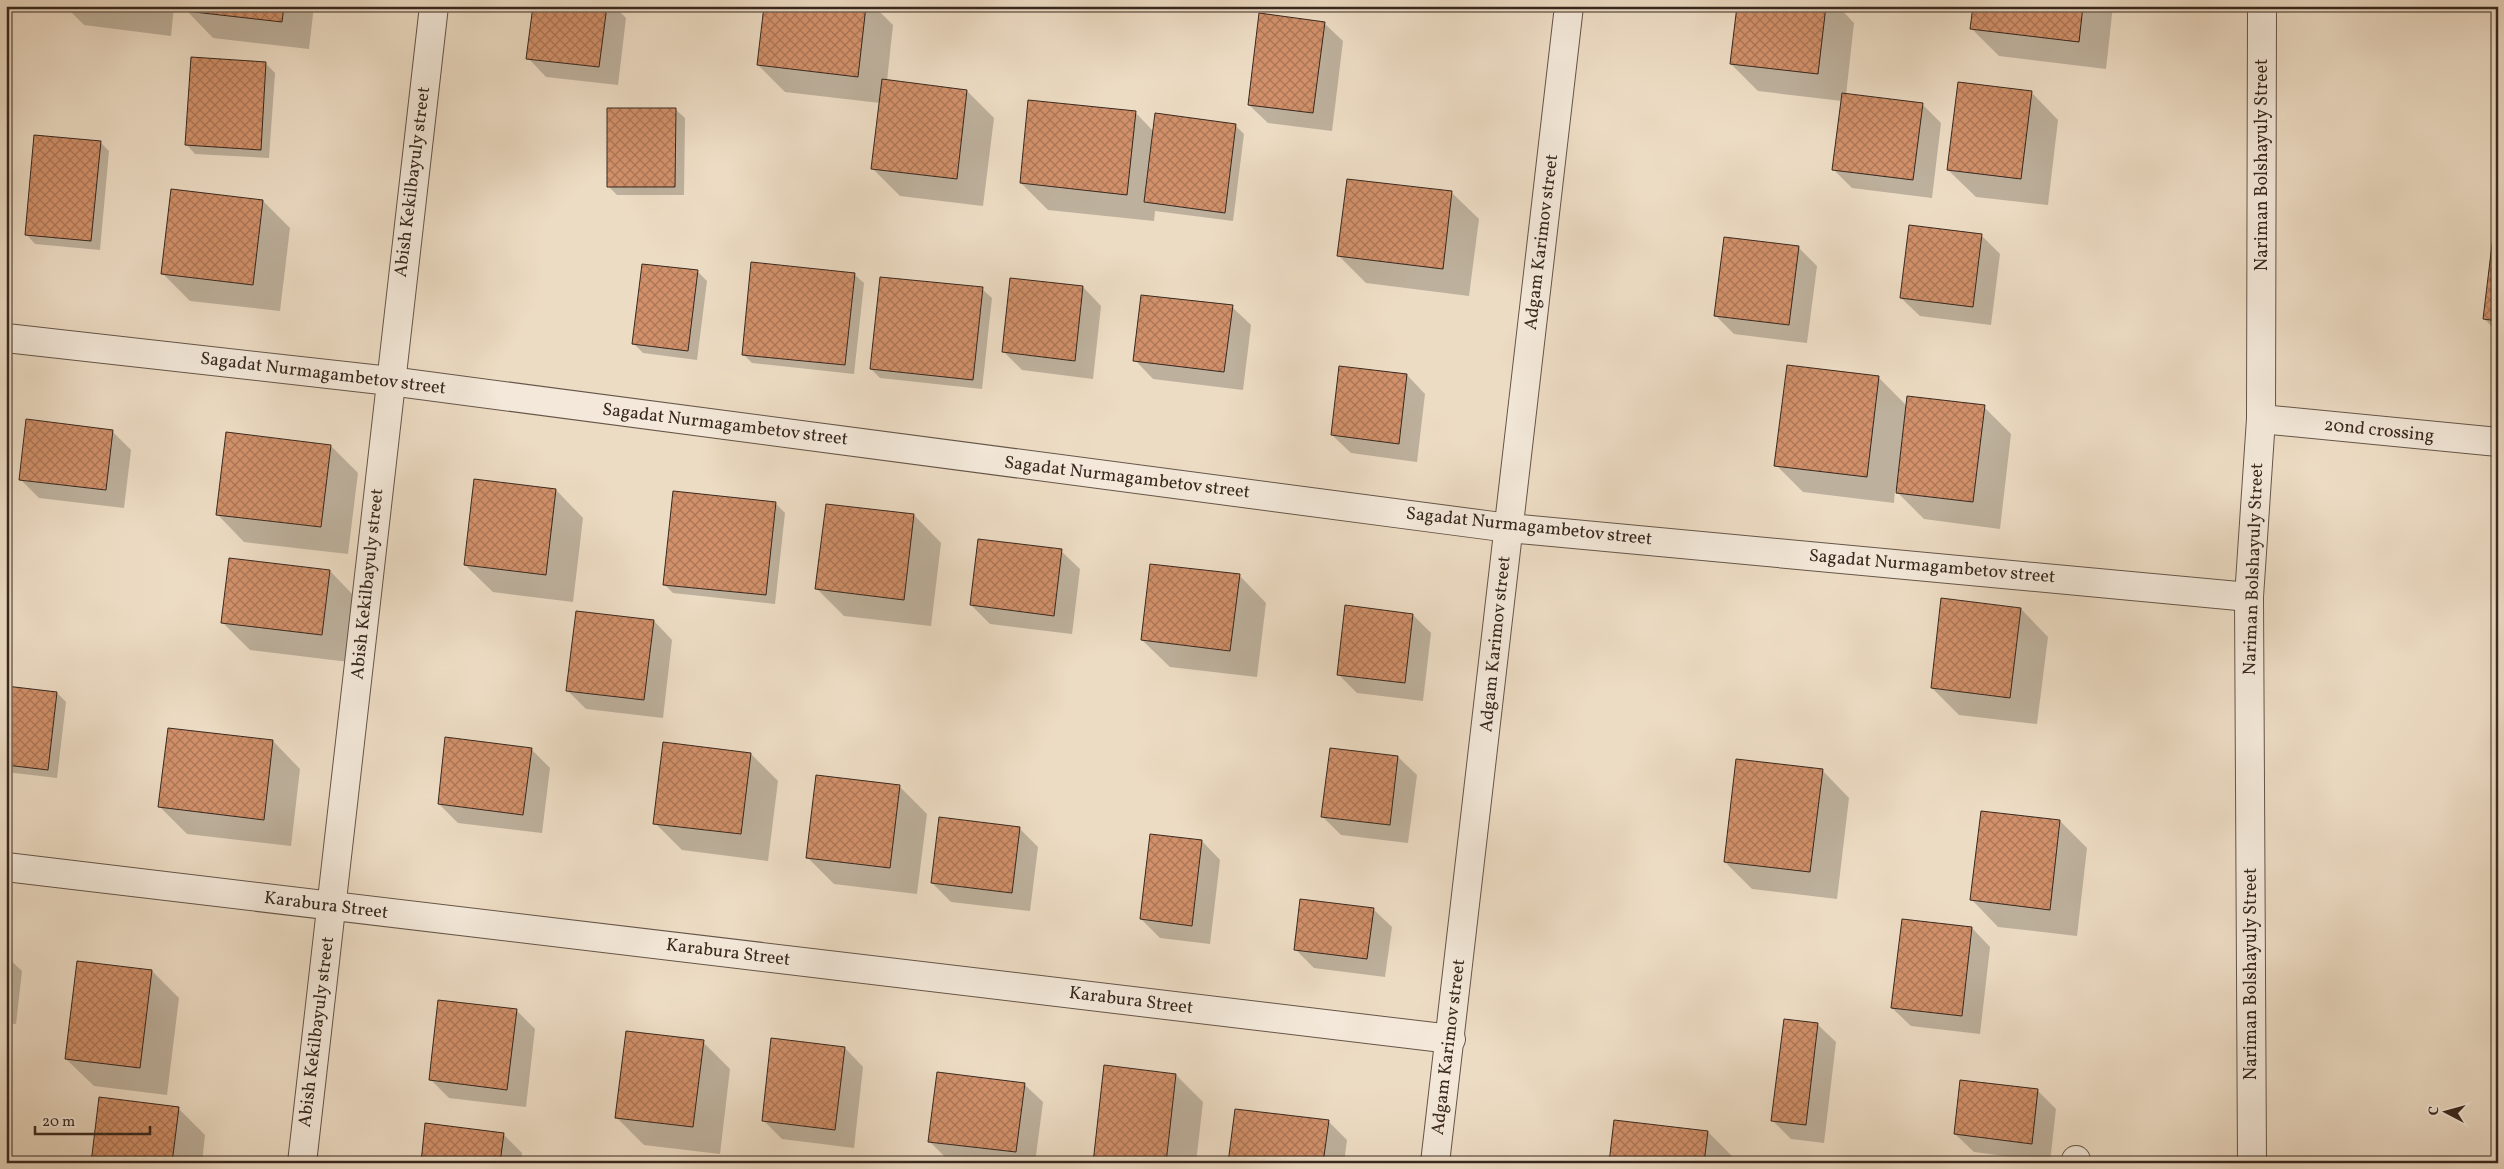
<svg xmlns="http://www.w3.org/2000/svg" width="2504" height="1169" font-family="Vollkorn,serif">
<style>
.shadow{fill:#0003}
.building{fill:url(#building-cross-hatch);stroke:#38281f}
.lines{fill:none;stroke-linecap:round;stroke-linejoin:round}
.street-casing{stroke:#655548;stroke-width:30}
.street{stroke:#f3e8d9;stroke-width:28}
.labels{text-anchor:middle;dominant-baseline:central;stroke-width:4.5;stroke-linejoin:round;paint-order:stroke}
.street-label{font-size:18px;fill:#38281f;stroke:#f3e8d9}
</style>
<defs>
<pattern id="building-cross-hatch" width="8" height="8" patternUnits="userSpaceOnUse" patternTransform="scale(1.25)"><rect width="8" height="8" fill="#d2916a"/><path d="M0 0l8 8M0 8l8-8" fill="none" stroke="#ab7657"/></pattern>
</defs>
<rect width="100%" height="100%" fill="#eddcc4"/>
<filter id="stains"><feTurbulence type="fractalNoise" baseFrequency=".004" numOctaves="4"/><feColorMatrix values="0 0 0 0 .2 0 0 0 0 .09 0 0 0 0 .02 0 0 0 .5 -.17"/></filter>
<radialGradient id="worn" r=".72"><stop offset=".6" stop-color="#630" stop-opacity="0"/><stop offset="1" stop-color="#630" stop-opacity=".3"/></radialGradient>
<g class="shadow">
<path d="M 65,6 L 174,6 L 171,36 L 84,25 Z"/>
<path d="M 187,6 L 314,6 L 309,49 L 213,38 L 186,10 Z"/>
<path d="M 534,6 L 614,6 L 626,18 L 618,85 L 546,77 L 528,58 Z"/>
<path d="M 765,6 L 874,6 L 893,25 L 887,81 L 967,91 L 994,118 L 983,206 L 900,196 L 872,168 L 880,103 L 785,92 L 758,65 Z"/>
<path d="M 1738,6 L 1838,6 L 1854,23 L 1846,95 L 1922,104 L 1941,123 L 1932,198 L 1852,188 L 1834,170 L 1842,101 L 1758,91 L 1731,64 Z"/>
<path d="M 1974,6 L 2113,6 L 2106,69 L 1999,56 L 1972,29 Z"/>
<path d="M 1324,23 L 1343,41 L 1332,131 L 1268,123 L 1249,105 Z"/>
<path d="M 266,64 L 275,73 L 269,158 L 195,154 L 186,144 Z"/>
<path d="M 2031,92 L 2058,120 L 2048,205 L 1976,197 L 1948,170 Z"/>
<path d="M 675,109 L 685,118 L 684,195 L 617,195 L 608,186 Z"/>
<path d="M 1135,112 L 1154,132 L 1235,125 L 1244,134 L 1233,221 L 1155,211 L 1154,221 L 1048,210 L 1021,183 Z"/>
<path d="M 100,142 L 109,151 L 100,250 L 35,244 L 26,234 Z"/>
<path d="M 1451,192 L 1479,219 L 1469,296 L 1366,283 L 1339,256 Z"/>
<path d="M 263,201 L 290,228 L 280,311 L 190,301 L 162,273 Z"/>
<path d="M 2498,230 L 2498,332 L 2484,319 Z"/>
<path d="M 1981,235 L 2000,254 L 1991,325 L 1920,316 L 1901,298 Z"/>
<path d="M 1798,247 L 1817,266 L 1807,343 L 1734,334 L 1716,316 Z"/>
<path d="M 697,271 L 707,281 L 697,360 L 643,353 L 634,344 Z"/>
<path d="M 854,274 L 864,283 L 854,374 L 752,363 L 743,354 Z"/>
<path d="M 1083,287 L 1101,306 L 1093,379 L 1022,370 L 1003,351 Z"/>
<path d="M 982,289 L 992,298 L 982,389 L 880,378 L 871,369 Z"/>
<path d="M 1232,307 L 1251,325 L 1243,390 L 1153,379 L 1135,360 Z"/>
<path d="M 1407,375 L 1425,394 L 1417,462 L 1351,453 L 1332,435 Z"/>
<path d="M 1878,377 L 1907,406 L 1984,407 L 2011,434 L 2000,529 L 1924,519 L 1895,490 L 1894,503 L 1803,492 L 1776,465 Z"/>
<path d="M 112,431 L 131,450 L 124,508 L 39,498 L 20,479 Z"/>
<path d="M 331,446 L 358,473 L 348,554 L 244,542 L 217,514 Z"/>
<path d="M 556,490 L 583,518 L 573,602 L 493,592 L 465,565 Z"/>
<path d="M 776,504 L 785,513 L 775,604 L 673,593 L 664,584 Z"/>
<path d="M 914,515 L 941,543 L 931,626 L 844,616 L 817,589 Z"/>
<path d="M 1061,551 L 1080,569 L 1072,634 L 990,624 L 971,605 Z"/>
<path d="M 330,571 L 357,599 L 349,662 L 250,650 L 223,623 Z"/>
<path d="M 1239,575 L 1266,603 L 1257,677 L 1170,667 L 1142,640 Z"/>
<path d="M 2021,609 L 2048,637 L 2037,724 L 1959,715 L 1932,688 Z"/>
<path d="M 1413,615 L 1431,633 L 1423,701 L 1357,693 L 1338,674 Z"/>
<path d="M 654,621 L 672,640 L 663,718 L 586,709 L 567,690 Z"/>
<path d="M 6,687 L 57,693 L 66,702 L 57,778 L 6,772 Z"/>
<path d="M 273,741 L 300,769 L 291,846 L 187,834 L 160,807 Z"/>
<path d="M 531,749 L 550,768 L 542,833 L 458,823 L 439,804 Z"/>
<path d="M 751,754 L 778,781 L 768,861 L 682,850 L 655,823 Z"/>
<path d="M 1398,757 L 1417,775 L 1408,843 L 1341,835 L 1323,817 Z"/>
<path d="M 1822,770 L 1849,798 L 1837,899 L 1752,889 L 1725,862 Z"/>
<path d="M 899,786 L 927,814 L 917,894 L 834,884 L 807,857 Z"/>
<path d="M 1982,812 L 2060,821 L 2087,848 L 2077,936 L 1998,927 L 1971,899 Z"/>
<path d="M 1019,828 L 1038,847 L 1030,911 L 951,902 L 932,883 Z"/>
<path d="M 1202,841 L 1220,860 L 1210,944 L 1160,938 L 1141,919 Z"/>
<path d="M 1373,909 L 1392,927 L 1385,977 L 1314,968 L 1295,949 Z"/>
<path d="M 1972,928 L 1990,947 L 1980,1034 L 1911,1026 L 1892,1008 Z"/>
<path d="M 6,956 L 22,971 L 16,1024 L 6,1023 Z"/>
<path d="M 152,971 L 179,998 L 167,1095 L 94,1086 L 66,1059 Z"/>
<path d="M 516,1010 L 535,1029 L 526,1107 L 449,1098 L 430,1079 Z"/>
<path d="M 1817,1024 L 1836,1042 L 1824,1143 L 1791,1139 L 1773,1121 Z"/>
<path d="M 772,1040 L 845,1048 L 863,1067 L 854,1148 L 782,1139 L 763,1120 Z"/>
<path d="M 703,1042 L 730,1069 L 720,1154 L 644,1145 L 617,1118 Z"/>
<path d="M 1176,1075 L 1203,1102 L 1196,1163 L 1094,1163 Z"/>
<path d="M 1024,1084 L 1043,1102 L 1035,1163 L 973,1163 L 948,1160 L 929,1141 Z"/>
<path d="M 2037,1090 L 2056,1109 L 2050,1162 L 1974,1152 L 1955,1134 Z"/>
<path d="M 178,1108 L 205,1135 L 202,1163 L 92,1163 Z"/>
<path d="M 1328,1121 L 1347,1140 L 1344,1163 L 1229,1163 Z"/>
<path d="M 1708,1132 L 1735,1159 L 1734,1163 L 1610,1163 Z"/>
<path d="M 503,1134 L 522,1153 L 521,1163 L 422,1163 Z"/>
</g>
<g class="building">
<path d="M 185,6 L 284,6 L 282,22 L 185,11 Z"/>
<path d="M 533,6 L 607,6 L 599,67 L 526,59 Z"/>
<path d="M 764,6 L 866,6 L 858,77 L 757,65 Z"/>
<path d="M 1737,6 L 1826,6 L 1818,74 L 1730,64 Z"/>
<path d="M 1973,6 L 2083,6 L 2079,42 L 1970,29 Z"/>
<path d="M 1259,13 L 1325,22 L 1313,113 L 1248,105 Z"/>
<path d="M 191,57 L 266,62 L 261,150 L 185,145 Z"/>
<path d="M 882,79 L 967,90 L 957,179 L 871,169 Z"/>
<path d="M 1958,82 L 2032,91 L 2021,179 L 1947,170 Z"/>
<path d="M 1842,93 L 1923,103 L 1913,180 L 1832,170 Z"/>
<path d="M 1028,100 L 1136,111 L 1127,195 L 1020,183 Z"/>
<path d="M 607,108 L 676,108 L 675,187 L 607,187 Z"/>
<path d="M 1155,113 L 1236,124 L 1225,213 L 1144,202 Z"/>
<path d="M 34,135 L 101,141 L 91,241 L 25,235 Z"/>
<path d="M 1347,179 L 1452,191 L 1443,269 L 1337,256 Z"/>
<path d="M 171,189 L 263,200 L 253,285 L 161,274 Z"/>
<path d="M 1909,225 L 1982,234 L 1973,307 L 1900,298 Z"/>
<path d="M 2494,228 L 2498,229 L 2498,321 L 2483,319 Z"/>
<path d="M 1724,237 L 1799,246 L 1789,325 L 1714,316 Z"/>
<path d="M 751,262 L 855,273 L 845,365 L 742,355 Z"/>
<path d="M 642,264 L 698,270 L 688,351 L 632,344 Z"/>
<path d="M 880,277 L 983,287 L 973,380 L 870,369 Z"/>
<path d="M 1010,278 L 1083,286 L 1075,361 L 1002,352 Z"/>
<path d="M 1141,295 L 1233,305 L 1224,372 L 1133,361 Z"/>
<path d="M 1787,365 L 1879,376 L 1867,477 L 1774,466 Z"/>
<path d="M 1339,366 L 1407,374 L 1399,444 L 1331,435 Z"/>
<path d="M 1907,396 L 1985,405 L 1973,502 L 1896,493 Z"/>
<path d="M 26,419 L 113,430 L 106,490 L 19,480 Z"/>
<path d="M 226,432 L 331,445 L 321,527 L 216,515 Z"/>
<path d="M 474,479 L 556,489 L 546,575 L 464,565 Z"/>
<path d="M 673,491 L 776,502 L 766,595 L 663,585 Z"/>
<path d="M 826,504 L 914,514 L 904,600 L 815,589 Z"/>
<path d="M 978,539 L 1062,549 L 1054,616 L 970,605 Z"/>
<path d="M 229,558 L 330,570 L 322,635 L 221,623 Z"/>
<path d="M 1150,564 L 1240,574 L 1230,651 L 1141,640 Z"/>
<path d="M 1941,598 L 2021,608 L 2010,698 L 1931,688 Z"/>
<path d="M 1345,605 L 1413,614 L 1405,683 L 1337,675 Z"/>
<path d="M 576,611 L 654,620 L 644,700 L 566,691 Z"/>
<path d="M 6,686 L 57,692 L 48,770 L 6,765 Z"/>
<path d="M 168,728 L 273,740 L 264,820 L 158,807 Z"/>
<path d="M 445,737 L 532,748 L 523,815 L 438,804 Z"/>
<path d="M 663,742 L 751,753 L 741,834 L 653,824 Z"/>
<path d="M 1330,748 L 1398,756 L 1390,825 L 1321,817 Z"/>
<path d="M 1736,759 L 1823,769 L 1810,872 L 1724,862 Z"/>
<path d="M 816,775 L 900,785 L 890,868 L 806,858 Z"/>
<path d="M 1981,811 L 2060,820 L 2050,910 L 1970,900 Z"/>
<path d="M 939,817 L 1020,827 L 1012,893 L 931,883 Z"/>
<path d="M 1150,834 L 1202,840 L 1192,926 L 1140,919 Z"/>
<path d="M 1300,899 L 1374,908 L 1367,959 L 1294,950 Z"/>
<path d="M 1902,919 L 1972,927 L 1962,1016 L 1891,1008 Z"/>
<path d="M 77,961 L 152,970 L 140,1068 L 65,1059 Z"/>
<path d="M 438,1000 L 517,1009 L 507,1090 L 429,1080 Z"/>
<path d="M 1784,1019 L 1818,1023 L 1806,1125 L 1771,1121 Z"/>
<path d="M 626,1031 L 704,1040 L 693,1127 L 615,1118 Z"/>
<path d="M 771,1038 L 845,1047 L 835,1130 L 762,1121 Z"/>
<path d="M 1104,1065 L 1176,1074 L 1166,1163 L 1093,1163 Z"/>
<path d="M 937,1072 L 1025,1083 L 1016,1152 L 928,1142 Z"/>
<path d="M 1960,1080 L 2038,1089 L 2032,1144 L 1954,1134 Z"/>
<path d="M 99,1097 L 179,1107 L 172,1163 L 91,1163 Z"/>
<path d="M 1235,1109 L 1329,1120 L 1323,1163 L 1228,1163 Z"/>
<path d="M 1614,1120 L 1708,1131 L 1704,1163 L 1609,1163 Z"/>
<path d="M 425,1123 L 504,1133 L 500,1163 L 421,1163 Z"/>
</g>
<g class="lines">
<defs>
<g id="street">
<path d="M 6,338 L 390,381 L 1509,528 L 2249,597"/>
<path d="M 2261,419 L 2498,442"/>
<path d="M 6,867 L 1451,1039"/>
<path d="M 302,1163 L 434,6"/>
<path d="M 1435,1163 L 1569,6"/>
<path d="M 2076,1163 L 2076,1160"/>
<path d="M 2252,1163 L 2249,597 L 2261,419 L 2262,6"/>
</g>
</defs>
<use href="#street" class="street-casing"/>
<use href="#street" class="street"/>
</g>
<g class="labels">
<g class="street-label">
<text transform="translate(2262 165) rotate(-90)">Nariman Bolshayuly Street</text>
<text transform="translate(413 182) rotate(-83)">Abish Kekilbayuly street</text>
<text transform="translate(1542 242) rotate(-83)">Adgam Karimov street</text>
<text transform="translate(323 374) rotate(7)">Sagadat Nurmagambetov street</text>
<text transform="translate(725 425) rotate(7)">Sagadat Nurmagambetov street</text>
<text transform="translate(2379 431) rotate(6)">20nd crossing</text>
<text transform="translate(1127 478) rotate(7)">Sagadat Nurmagambetov street</text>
<text transform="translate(1529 527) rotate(6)">Sagadat Nurmagambetov street</text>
<text transform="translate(1932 567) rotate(5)">Sagadat Nurmagambetov street</text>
<text transform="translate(2254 569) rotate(-88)">Nariman Bolshayuly Street</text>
<text transform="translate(368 584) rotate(-84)">Abish Kekilbayuly street</text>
<text transform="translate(1496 644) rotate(-84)">Adgam Karimov street</text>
<text transform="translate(326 906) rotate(7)">Karabura Street</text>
<text transform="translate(728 953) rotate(7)">Karabura Street</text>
<text transform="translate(2251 974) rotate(-90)">Nariman Bolshayuly Street</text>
<text transform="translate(1131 1001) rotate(7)">Karabura Street</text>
<text transform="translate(317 1032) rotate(-83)">Abish Kekilbayuly street</text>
<text transform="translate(1449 1047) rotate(-83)">Adgam Karimov street</text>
</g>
</g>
<rect width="2504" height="1169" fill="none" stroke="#eddcc4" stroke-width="25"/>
<rect x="8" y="8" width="2489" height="1154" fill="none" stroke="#38281f" stroke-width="2.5"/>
<rect x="12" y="12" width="2479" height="1144" fill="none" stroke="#38281f"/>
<g transform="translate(2446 1112) rotate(276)" stroke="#f3e8d9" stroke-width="4" paint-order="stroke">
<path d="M0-4L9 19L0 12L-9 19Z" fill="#38281f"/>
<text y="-8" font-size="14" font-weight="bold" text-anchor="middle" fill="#38281f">С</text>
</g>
<path d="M35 1126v8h115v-8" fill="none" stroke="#38281f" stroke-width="2.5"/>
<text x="42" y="1126" font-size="15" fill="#38281f" stroke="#f3e8d9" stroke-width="4" paint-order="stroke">20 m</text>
<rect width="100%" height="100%" filter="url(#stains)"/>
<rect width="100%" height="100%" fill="url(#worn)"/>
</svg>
